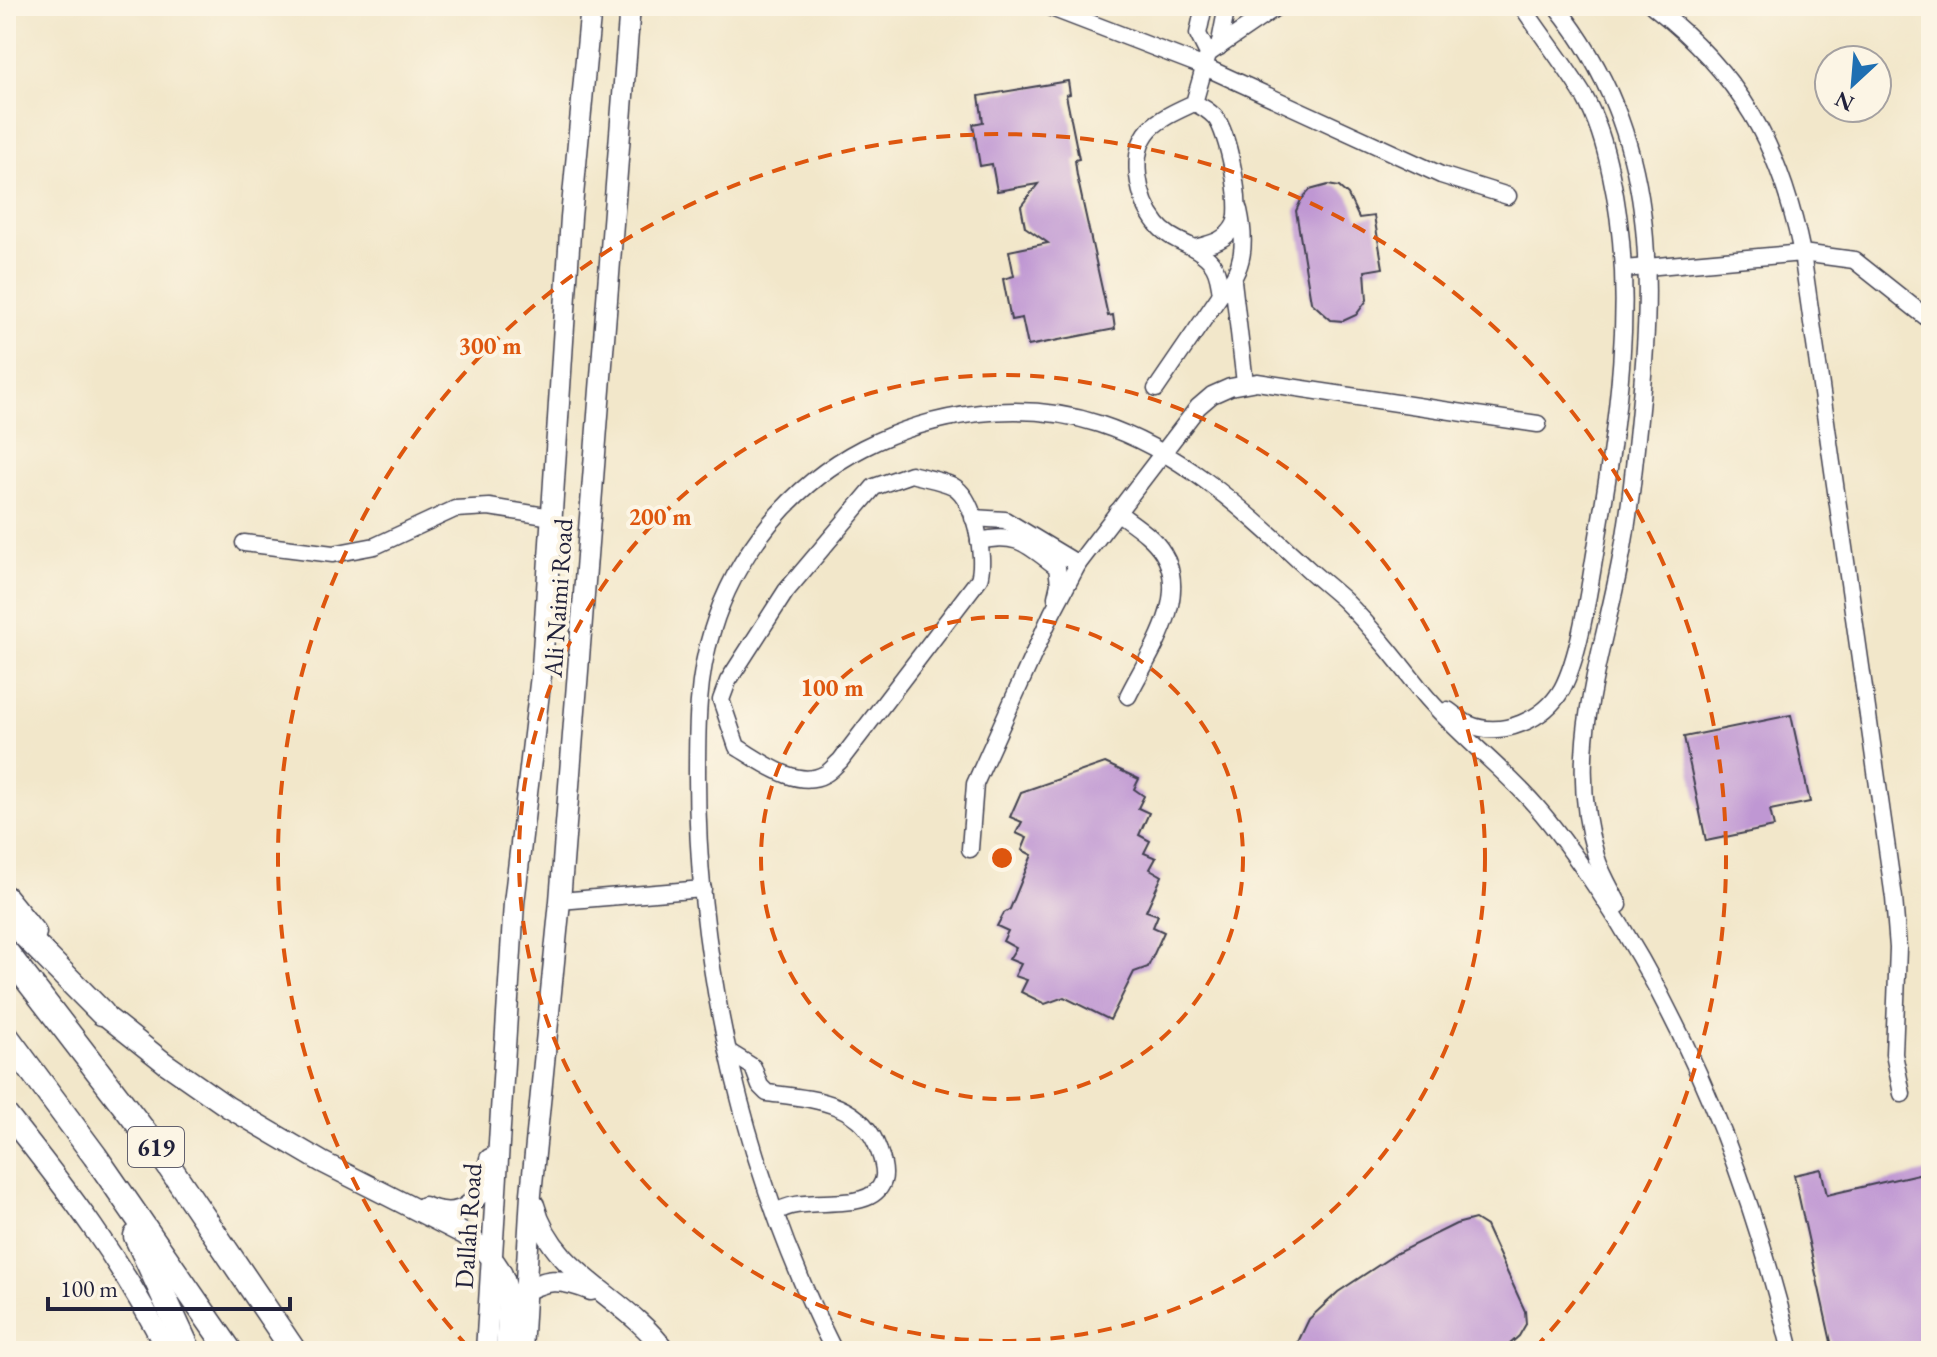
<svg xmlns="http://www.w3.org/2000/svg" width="1937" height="1357" font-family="'EB Garamond',serif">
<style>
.building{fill:#bf97d3}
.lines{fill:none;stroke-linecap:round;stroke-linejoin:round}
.minor-casing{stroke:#414050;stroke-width:19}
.major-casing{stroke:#414050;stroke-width:23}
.highway-casing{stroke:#414050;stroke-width:27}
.minor{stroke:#fff;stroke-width:16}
.major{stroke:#fff;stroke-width:20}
.highway{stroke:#fff;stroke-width:24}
.ring{fill:none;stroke:#de560e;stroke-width:4;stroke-dasharray:14 10}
.labels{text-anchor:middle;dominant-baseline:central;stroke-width:8;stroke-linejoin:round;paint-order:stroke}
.shield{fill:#fcf5e5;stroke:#63616e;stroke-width:2}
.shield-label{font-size:24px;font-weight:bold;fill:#22223b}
.street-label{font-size:26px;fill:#22223b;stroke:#fcf5e5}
.centre{fill:#de560e;stroke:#fcf5e5;stroke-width:4}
.ring-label{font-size:24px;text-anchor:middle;font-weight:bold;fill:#de560e;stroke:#fcf5e5;stroke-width:8;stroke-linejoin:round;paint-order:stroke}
</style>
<rect width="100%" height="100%" fill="#fcf5e5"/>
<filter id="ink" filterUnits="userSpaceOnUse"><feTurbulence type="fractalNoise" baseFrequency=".0125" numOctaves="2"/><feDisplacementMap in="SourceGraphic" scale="16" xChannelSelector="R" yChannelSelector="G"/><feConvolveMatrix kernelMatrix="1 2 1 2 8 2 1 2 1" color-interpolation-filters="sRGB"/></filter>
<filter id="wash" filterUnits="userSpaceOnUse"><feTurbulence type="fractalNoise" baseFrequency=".006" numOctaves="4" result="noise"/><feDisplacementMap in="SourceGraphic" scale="32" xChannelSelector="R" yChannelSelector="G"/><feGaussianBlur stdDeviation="1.8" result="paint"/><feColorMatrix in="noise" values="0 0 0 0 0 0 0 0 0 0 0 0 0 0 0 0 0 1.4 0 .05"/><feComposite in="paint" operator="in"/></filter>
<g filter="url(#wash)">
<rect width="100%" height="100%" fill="#f2e7ca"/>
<g id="blocks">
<g class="building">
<path d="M 1068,81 L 1070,94 L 1066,95 L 1079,159 L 1075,160 L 1077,176 L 1108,316 L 1113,315 L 1115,329 L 1028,346 L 1022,318 L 1011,320 L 1003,279 L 1014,276 L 1009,251 L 1048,243 L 1025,227 L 1021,206 L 1038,184 L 997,191 L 992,164 L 980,166 L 973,124 L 983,122 L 979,96 Z"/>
<path d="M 1328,185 L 1339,187 L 1348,195 L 1359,218 L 1374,216 L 1383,268 L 1365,271 L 1367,300 L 1356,315 L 1343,321 L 1331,320 L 1311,302 L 1296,211 L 1301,200 L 1310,190 Z"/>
<path d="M 1791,715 L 1810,802 L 1770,810 L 1774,827 L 1706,841 L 1684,737 Z"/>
<path d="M 1105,763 L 1139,779 L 1134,789 L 1144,796 L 1138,808 L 1149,813 L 1139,835 L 1150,841 L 1144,853 L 1156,858 L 1150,869 L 1162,876 L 1146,911 L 1158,915 L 1153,927 L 1164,932 L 1148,967 L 1134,972 L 1110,1020 L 1064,997 L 1045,1004 L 1021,992 L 1027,980 L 1015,976 L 1021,964 L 1009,959 L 1016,948 L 1003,941 L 1008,931 L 997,926 L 1004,913 L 1010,909 L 1032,855 L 1022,850 L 1027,838 L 1016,833 L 1022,822 L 1010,817 L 1021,792 Z"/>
<path d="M 1821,1169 L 1827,1195 L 1931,1171 L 1931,1351 L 1833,1351 L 1794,1175 Z"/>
<path d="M 1475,1219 L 1486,1226 L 1525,1311 L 1526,1324 L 1519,1336 L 1502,1351 L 1298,1351 L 1298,1342 L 1309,1319 L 1338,1292 L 1397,1253 L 1456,1224 Z"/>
</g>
</g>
</g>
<g filter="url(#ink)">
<use href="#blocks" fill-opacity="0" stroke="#414050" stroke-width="2"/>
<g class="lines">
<defs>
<g id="minor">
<path d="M 1046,6 L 1205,67 L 1441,175 L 1508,196"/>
<path d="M 1556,6 C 1661,138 1654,280 1637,438 C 1633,479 1629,519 1621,558 C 1602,660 1564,751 1596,856 C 1601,873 1611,889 1619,905"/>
<path d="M 1653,6 C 1740,74 1780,145 1802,253 L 1854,260 L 1931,321"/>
<path d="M 1219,47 L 1227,6"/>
<path d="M 1208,54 L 1278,6"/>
<path d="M 1194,103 C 1201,106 1209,111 1215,117 C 1228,132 1243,205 1235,224 C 1227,241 1210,244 1194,248 C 1180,241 1166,236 1157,224 C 1138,200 1128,153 1150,129 C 1162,117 1179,110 1194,103 L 1208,54 L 1198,34 L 1204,6"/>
<path d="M 1194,248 C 1215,261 1218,269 1221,294"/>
<path d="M 1624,269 L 1802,253 L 1894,898 L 1898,948 L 1894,1054 L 1902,1094"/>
<path d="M 1233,281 L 1245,383"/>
<path d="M 1156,389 L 1221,294 C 1245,269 1246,242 1239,210"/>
<path d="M 911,474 C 924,478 941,480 953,486 C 975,498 986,557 979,579 L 840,761 C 835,765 830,772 825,774 C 797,790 761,761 737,747 L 721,700 L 728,681 L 786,591 L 874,487 Z"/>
<path d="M 1117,512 C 1133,524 1153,536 1163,553 C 1191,598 1148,655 1128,696"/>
<path d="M 973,518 L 1005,520 L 1078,564"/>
<path d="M 979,541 C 1018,532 1027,545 1057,567 L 1059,584 L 1056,597"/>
<path d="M 244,543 L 333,554 L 375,546 L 455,509 L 489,507 L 552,517"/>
<path d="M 1448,710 C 1455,715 1462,721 1468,724 C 1502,739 1545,719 1562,689 C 1579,657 1588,596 1594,560 C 1615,435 1639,301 1611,175 C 1606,150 1597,119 1584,96 C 1565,65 1542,36 1522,6"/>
<path d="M 970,849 L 975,784 L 1052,613 L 1078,564 L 1198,407 L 1212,395 L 1230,387 L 1257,382 L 1538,424"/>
<path d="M 560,901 L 703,889"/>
<path d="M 729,1052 L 753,1067 L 760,1086 L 767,1093 C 813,1099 862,1101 879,1151 C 882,1159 886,1172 883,1181 C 871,1217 800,1192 776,1213"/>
<path d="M 834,1351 C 746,1175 697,973 697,776 C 697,727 697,678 712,631 C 735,554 791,485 863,448 C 934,412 1022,399 1099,424 C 1182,451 1245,511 1307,568 C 1319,579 1332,589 1344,600 C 1373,629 1398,661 1423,693 C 1457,734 1500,765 1535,805 C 1559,832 1580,863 1600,893 C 1692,1031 1752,1190 1791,1351"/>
</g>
<g id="major">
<path d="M 6,896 L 36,933"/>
<path d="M 92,1001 L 102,1013 L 165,1063 L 228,1107 L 322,1162 L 464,1234 C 516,1270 509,1294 506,1351"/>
<path d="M 6,1113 C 68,1191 122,1261 167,1351"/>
<path d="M 534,1205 C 552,1275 626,1296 665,1351"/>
<path d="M 424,1207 C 468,1225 483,1196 490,1159"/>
<path d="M 516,1295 C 546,1278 559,1277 591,1290"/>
<path d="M 486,1351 L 514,903 L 542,667 L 571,217 L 591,6"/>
<path d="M 522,1351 L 531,1194 L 560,901 L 630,6"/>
</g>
<g id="highway">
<path d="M 6,916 L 102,1013"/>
<path d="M 6,952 L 156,1147 L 294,1351"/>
<path d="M 6,1036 L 95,1156 L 230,1351"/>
<path d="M 136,1236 L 189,1351"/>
</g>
</defs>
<use href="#minor" class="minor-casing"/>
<use href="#major" class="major-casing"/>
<use href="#highway" class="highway-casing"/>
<use href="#minor" class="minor"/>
<use href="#major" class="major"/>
<use href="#highway" class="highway"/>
</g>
</g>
<g class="ring">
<circle cx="1002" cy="858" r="241"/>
<circle cx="1002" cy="858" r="483"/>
<path d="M468 1347A724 724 0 1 1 1536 1347"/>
</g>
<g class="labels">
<rect class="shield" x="128" y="1127" width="56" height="40" rx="6"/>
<g class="shield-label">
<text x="156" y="1147">619</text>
</g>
<g class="street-label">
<text transform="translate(558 598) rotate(-86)">Ali Naimi Road</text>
<text transform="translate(468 1226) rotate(-86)">Dallah Road</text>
</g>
</g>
<circle cx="1002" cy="858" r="12" class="centre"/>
<g class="ring-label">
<text x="490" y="354">300 m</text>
<text x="660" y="525">200 m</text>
<text x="832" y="696">100 m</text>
</g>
<rect width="1937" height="1357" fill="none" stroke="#fcf5e5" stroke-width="32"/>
<g transform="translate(1853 84) rotate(206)"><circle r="38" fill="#fcf5e5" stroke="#a5a1a1" stroke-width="2"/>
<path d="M0-6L14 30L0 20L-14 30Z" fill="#1f6fb2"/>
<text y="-12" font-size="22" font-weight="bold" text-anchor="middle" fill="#22223b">N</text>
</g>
<path d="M48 1297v12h242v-12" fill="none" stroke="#22223b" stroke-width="4"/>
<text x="60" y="1297" font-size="24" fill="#22223b" stroke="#fcf5e5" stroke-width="6" paint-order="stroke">100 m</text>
</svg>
